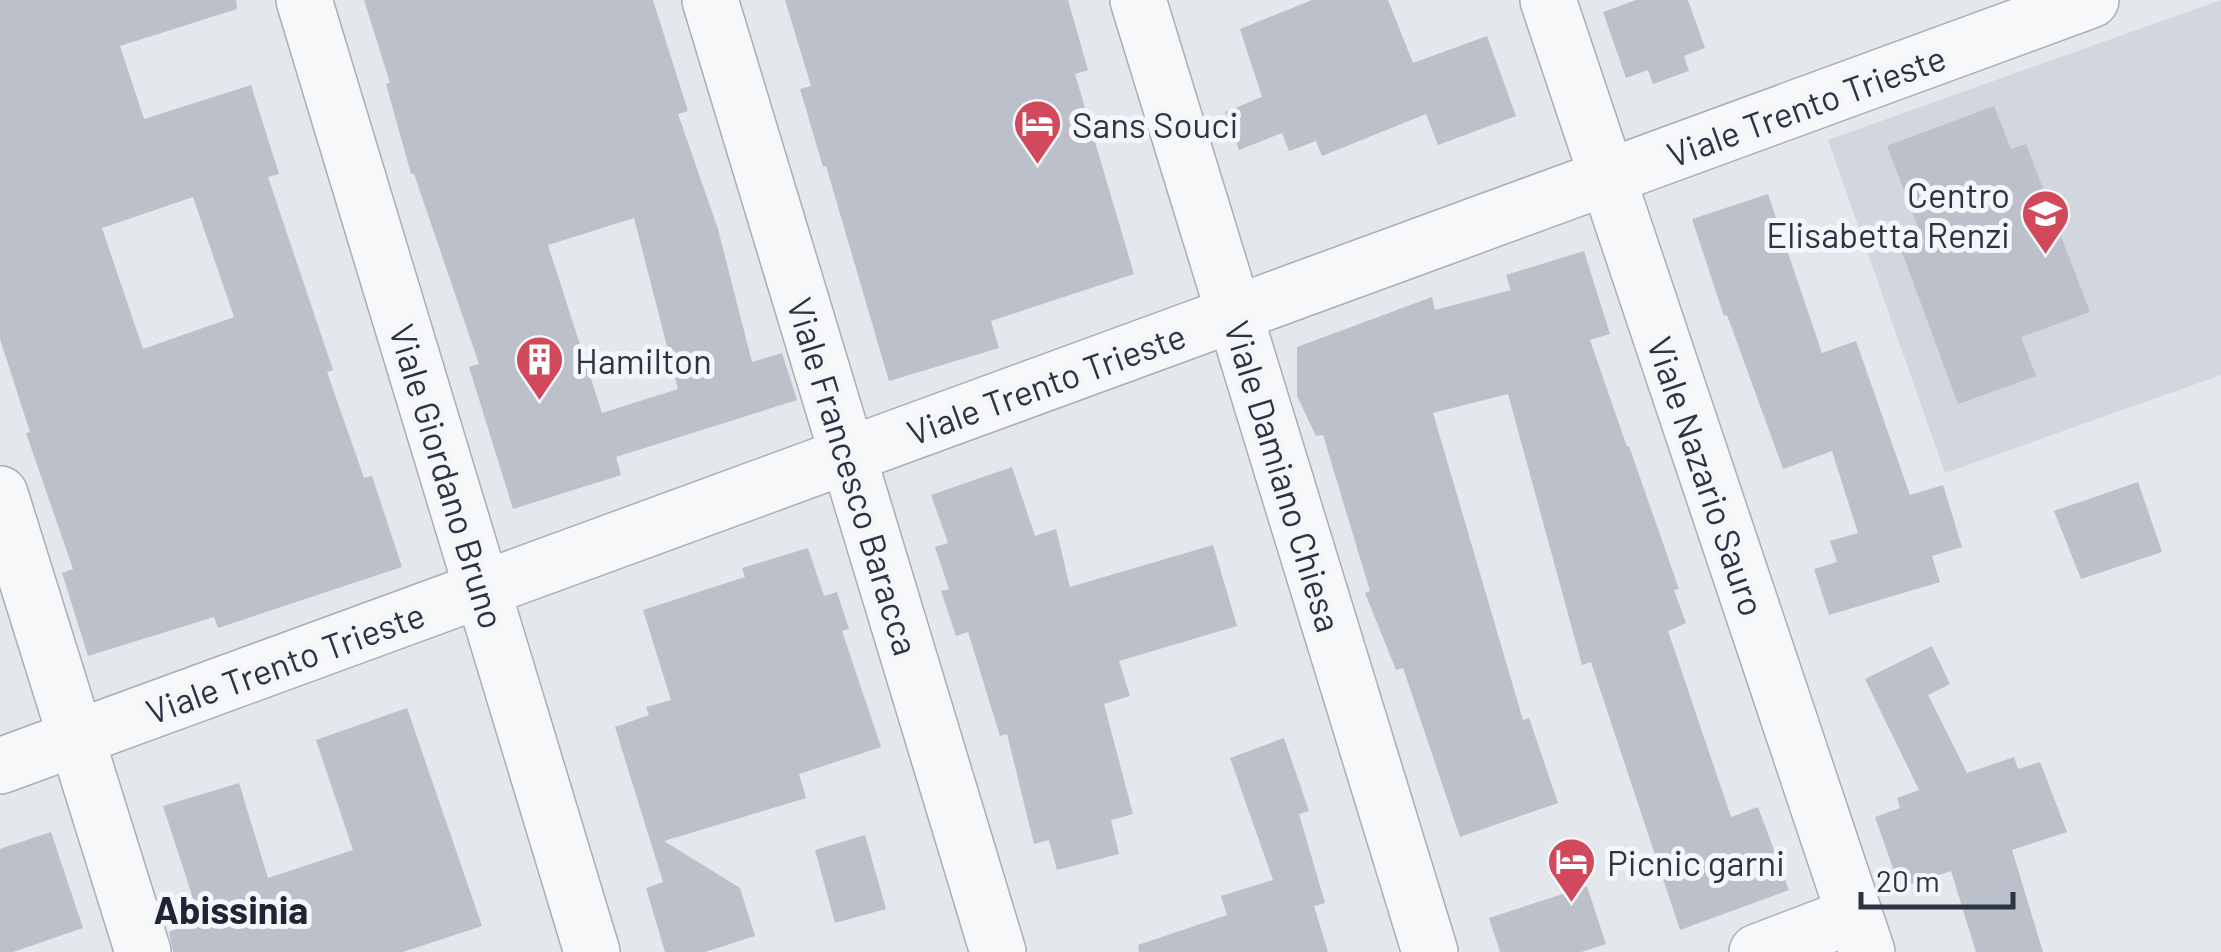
<svg xmlns="http://www.w3.org/2000/svg" width="2221" height="952" font-family="Barlow,sans-serif">
<style>
.built{fill:#d2d6de}
.building{fill:#bbc0ca;fill-rule:evenodd}
.lines{fill:none;stroke-linecap:round;stroke-linejoin:round}
.minor-casing{stroke:#a9aeb7;stroke-width:58}
.minor{stroke:#f7f8fa;stroke-width:55}
.labels{text-anchor:middle;dominant-baseline:central;stroke-width:10;stroke-linejoin:round;paint-order:stroke}
.street-label{font-size:35px;fill:#2b3445;stroke:#f4f6f9}
.poi-label{font-size:35px;fill:#2b3445;stroke:#f4f6f9;text-anchor:start}
.neighbourhood-label{font-size:38px;font-weight:bold;fill:#1d2536;stroke:#f4f6f9}
</style>
<rect width="100%" height="100%" fill="#e4e7ec"/>
<path class="built" d="M 2221,0 L 2221,375 L 1945,473 L 1828,140 Z"/>
<g class="building">
<path d="M 0,0 L 236,0 L 237,9 L 120,46 L 144,119 L 251,85 L 279,174 L 268,177 L 333,370 L 327,372 L 364,478 L 372,476 L 402,567 L 218,628 L 214,617 L 88,656 L 62,573 L 73,569 L 26,433 L 30,432 L 0,339 ZM 193,197 L 234,317 L 143,349 L 102,228 Z"/>
<path d="M 364,0 L 653,0 L 688,111 L 678,114 L 718,229 L 752,362 L 782,353 L 797,400 L 616,457 L 621,475 L 513,509 L 469,367 L 479,364 L 414,174 L 411,174 L 386,84 L 390,83 ZM 634,218 L 678,389 L 602,413 L 548,245 Z"/>
<path d="M 785,0 L 1068,0 L 1088,70 L 1075,74 L 1134,274 L 991,321 L 999,348 L 889,381 L 826,166 L 823,167 L 800,89 L 811,86 Z"/>
<path d="M 1312,0 L 1388,0 L 1413,63 L 1487,36 L 1516,116 L 1438,145 L 1426,114 L 1322,156 L 1316,141 L 1289,151 L 1282,133 L 1239,150 L 1225,112 L 1262,97 L 1240,29 Z"/>
<path d="M 1636,0 L 1688,0 L 1705,48 L 1684,56 L 1689,71 L 1653,84 L 1648,70 L 1626,78 L 1603,12 Z"/>
<path d="M 1994,106 L 2011,149 L 2026,144 L 2090,312 L 2021,337 L 2036,376 L 1958,404 L 1902,252 L 1924,243 L 1887,146 Z"/>
<path d="M 1768,194 L 1822,353 L 1856,341 L 1910,495 L 1943,485 L 1962,547 L 1932,556 L 1940,582 L 1829,615 L 1814,569 L 1837,562 L 1830,541 L 1858,533 L 1832,451 L 1783,469 L 1727,315 L 1724,316 L 1692,219 Z"/>
<path d="M 1584,251 L 1610,334 L 1590,340 L 1627,447 L 1629,446 L 1679,589 L 1674,590 L 1686,623 L 1668,631 L 1731,817 L 1758,807 L 1789,890 L 1680,930 L 1591,662 L 1582,665 L 1508,394 L 1433,413 L 1523,720 L 1529,718 L 1558,803 L 1460,837 L 1403,668 L 1396,670 L 1365,593 L 1370,591 L 1323,435 L 1316,436 L 1297,396 L 1297,347 L 1432,297 L 1435,310 L 1511,290 L 1506,275 Z"/>
<path d="M 1012,467 L 1035,536 L 1056,529 L 1070,587 L 1213,545 L 1237,626 L 1119,661 L 1130,696 L 1104,704 L 1133,814 L 1111,820 L 1119,854 L 1057,870 L 1049,840 L 1034,844 L 1007,734 L 1000,736 L 968,632 L 956,636 L 941,591 L 949,589 L 935,547 L 948,543 L 931,495 Z"/>
<path d="M 2138,482 L 2162,552 L 2081,579 L 2054,511 Z"/>
<path d="M 808,548 L 824,596 L 837,592 L 849,629 L 842,631 L 881,747 L 799,774 L 806,798 L 664,841 L 740,888 L 755,936 L 705,952 L 665,952 L 646,888 L 663,882 L 615,727 L 649,715 L 646,707 L 671,700 L 643,610 L 745,577 L 742,568 Z"/>
<path d="M 1932,646 L 1950,684 L 1928,695 L 1967,773 L 2014,757 L 2018,769 L 2040,762 L 2067,832 L 2012,850 L 2043,952 L 1976,952 L 1951,871 L 1900,888 L 1875,817 L 1900,808 L 1897,798 L 1919,790 L 1865,679 Z"/>
<path d="M 407,708 L 482,926 L 403,952 L 173,952 L 169,932 L 200,920 L 163,806 L 239,783 L 268,878 L 353,850 L 316,740 Z"/>
<path d="M 1284,738 L 1309,811 L 1299,814 L 1325,903 L 1314,906 L 1328,952 L 1139,952 L 1138,945 L 1227,915 L 1221,896 L 1273,880 L 1230,758 Z"/>
<path d="M 51,832 L 83,928 L 13,952 L 0,952 L 0,849 Z"/>
<path d="M 865,835 L 886,909 L 835,923 L 815,850 Z"/>
<path d="M 1587,886 L 1606,944 L 1581,952 L 1500,952 L 1489,918 Z"/>
</g>
<g class="lines">
<defs>
<g id="minor">
<path d="M 304,0 L 592,952"/>
<path d="M 710,0 L 998,952"/>
<path d="M 1138,0 L 1430,952"/>
<path d="M 1548,0 L 1867,952"/>
<path d="M 0,494 L 143,952"/>
<path d="M 0,766 L 2091,0"/>
<path d="M 1757,952 L 1854,915"/>
</g>
</defs>
<use href="#minor" class="minor-casing"/>
<use href="#minor" class="minor"/>
</g>
<defs>
<symbol id="hotel-pin" viewBox="-11 -11 22 30"><path d="M0 17L-7.5 6A9.5 9.5 0 1 1 7.5 6Z" fill="#d1495b" stroke="#f4f6f9"/><path d="M-6-4.5h1.5V1H6V5H4.5V3h-9V5H-6ZM-4 0a1.8 1.8 0 1 1 3.6 0ZM.5 0V-2.5h3Q6-2.5 6 0Z" fill="#fff"/></symbol>
<symbol id="school-pin" viewBox="-11 -11 22 30"><path d="M0 17L-7.5 6A9.5 9.5 0 1 1 7.5 6Z" fill="#d1495b" stroke="#f4f6f9"/><path d="M0-5L7-2L0 1L-7-2ZM-4 1L0 2.5L4 1V4Q0 6-4 4Z" fill="#fff"/></symbol>
<symbol id="building-pin" viewBox="-11 -11 22 30"><path d="M0 17L-7.5 6A9.5 9.5 0 1 1 7.5 6Z" fill="#d1495b" stroke="#f4f6f9"/><path d="M-4-6H4V6H1V3H-1V6H-4ZM-2.5-4.3h1.7v1.8h-1.7ZM.8-4.3h1.7v1.8H.8ZM-2.5-1h1.7V.8h-1.7ZM.8-1h1.7V.8H.8Z" fill="#fff"/></symbol>
</defs>
<g fill-rule="evenodd">
<use href="#hotel-pin" x="1010" y="96" width="55" height="75"/>
<use href="#school-pin" x="2018" y="186" width="55" height="75"/>
<use href="#building-pin" x="512" y="332" width="55" height="75"/>
<use href="#hotel-pin" x="1544" y="834" width="55" height="75"/>
</g>
<g class="labels">
<g class="street-label">
<text transform="translate(1806 105) rotate(-20)">Viale Trento Trieste</text>
<text transform="translate(1046 383) rotate(-20)">Viale Trento Trieste</text>
<text transform="translate(448 476) rotate(73)">Viale Giordano Bruno</text>
<text transform="translate(854 476) rotate(73)">Viale Francesco Baracca</text>
<text transform="translate(1284 476) rotate(73)">Viale Damiano Chiesa</text>
<text transform="translate(1707 476) rotate(71)">Viale Nazario Sauro</text>
<text transform="translate(285 662) rotate(-20)">Viale Trento Trieste</text>
</g>
<g class="poi-label">
<text x="1072" y="124">Sans Souci</text>
<text x="2010" y="194" text-anchor="end">Centro<tspan x="2010" dy="40">Elisabetta Renzi</tspan></text>
<text x="575" y="360">Hamilton</text>
<text x="1607" y="862">Picnic garni</text>
</g>
<g class="neighbourhood-label">
<text x="231" y="909">Abissinia</text>
</g>
</g>
<path d="M1861 892v15h152v-15" fill="none" stroke="#2b3445" stroke-width="5"/>
<text x="1876" y="892" font-size="30" fill="#2b3445" stroke="#f4f6f9" stroke-width="8" paint-order="stroke">20 m</text>
</svg>
